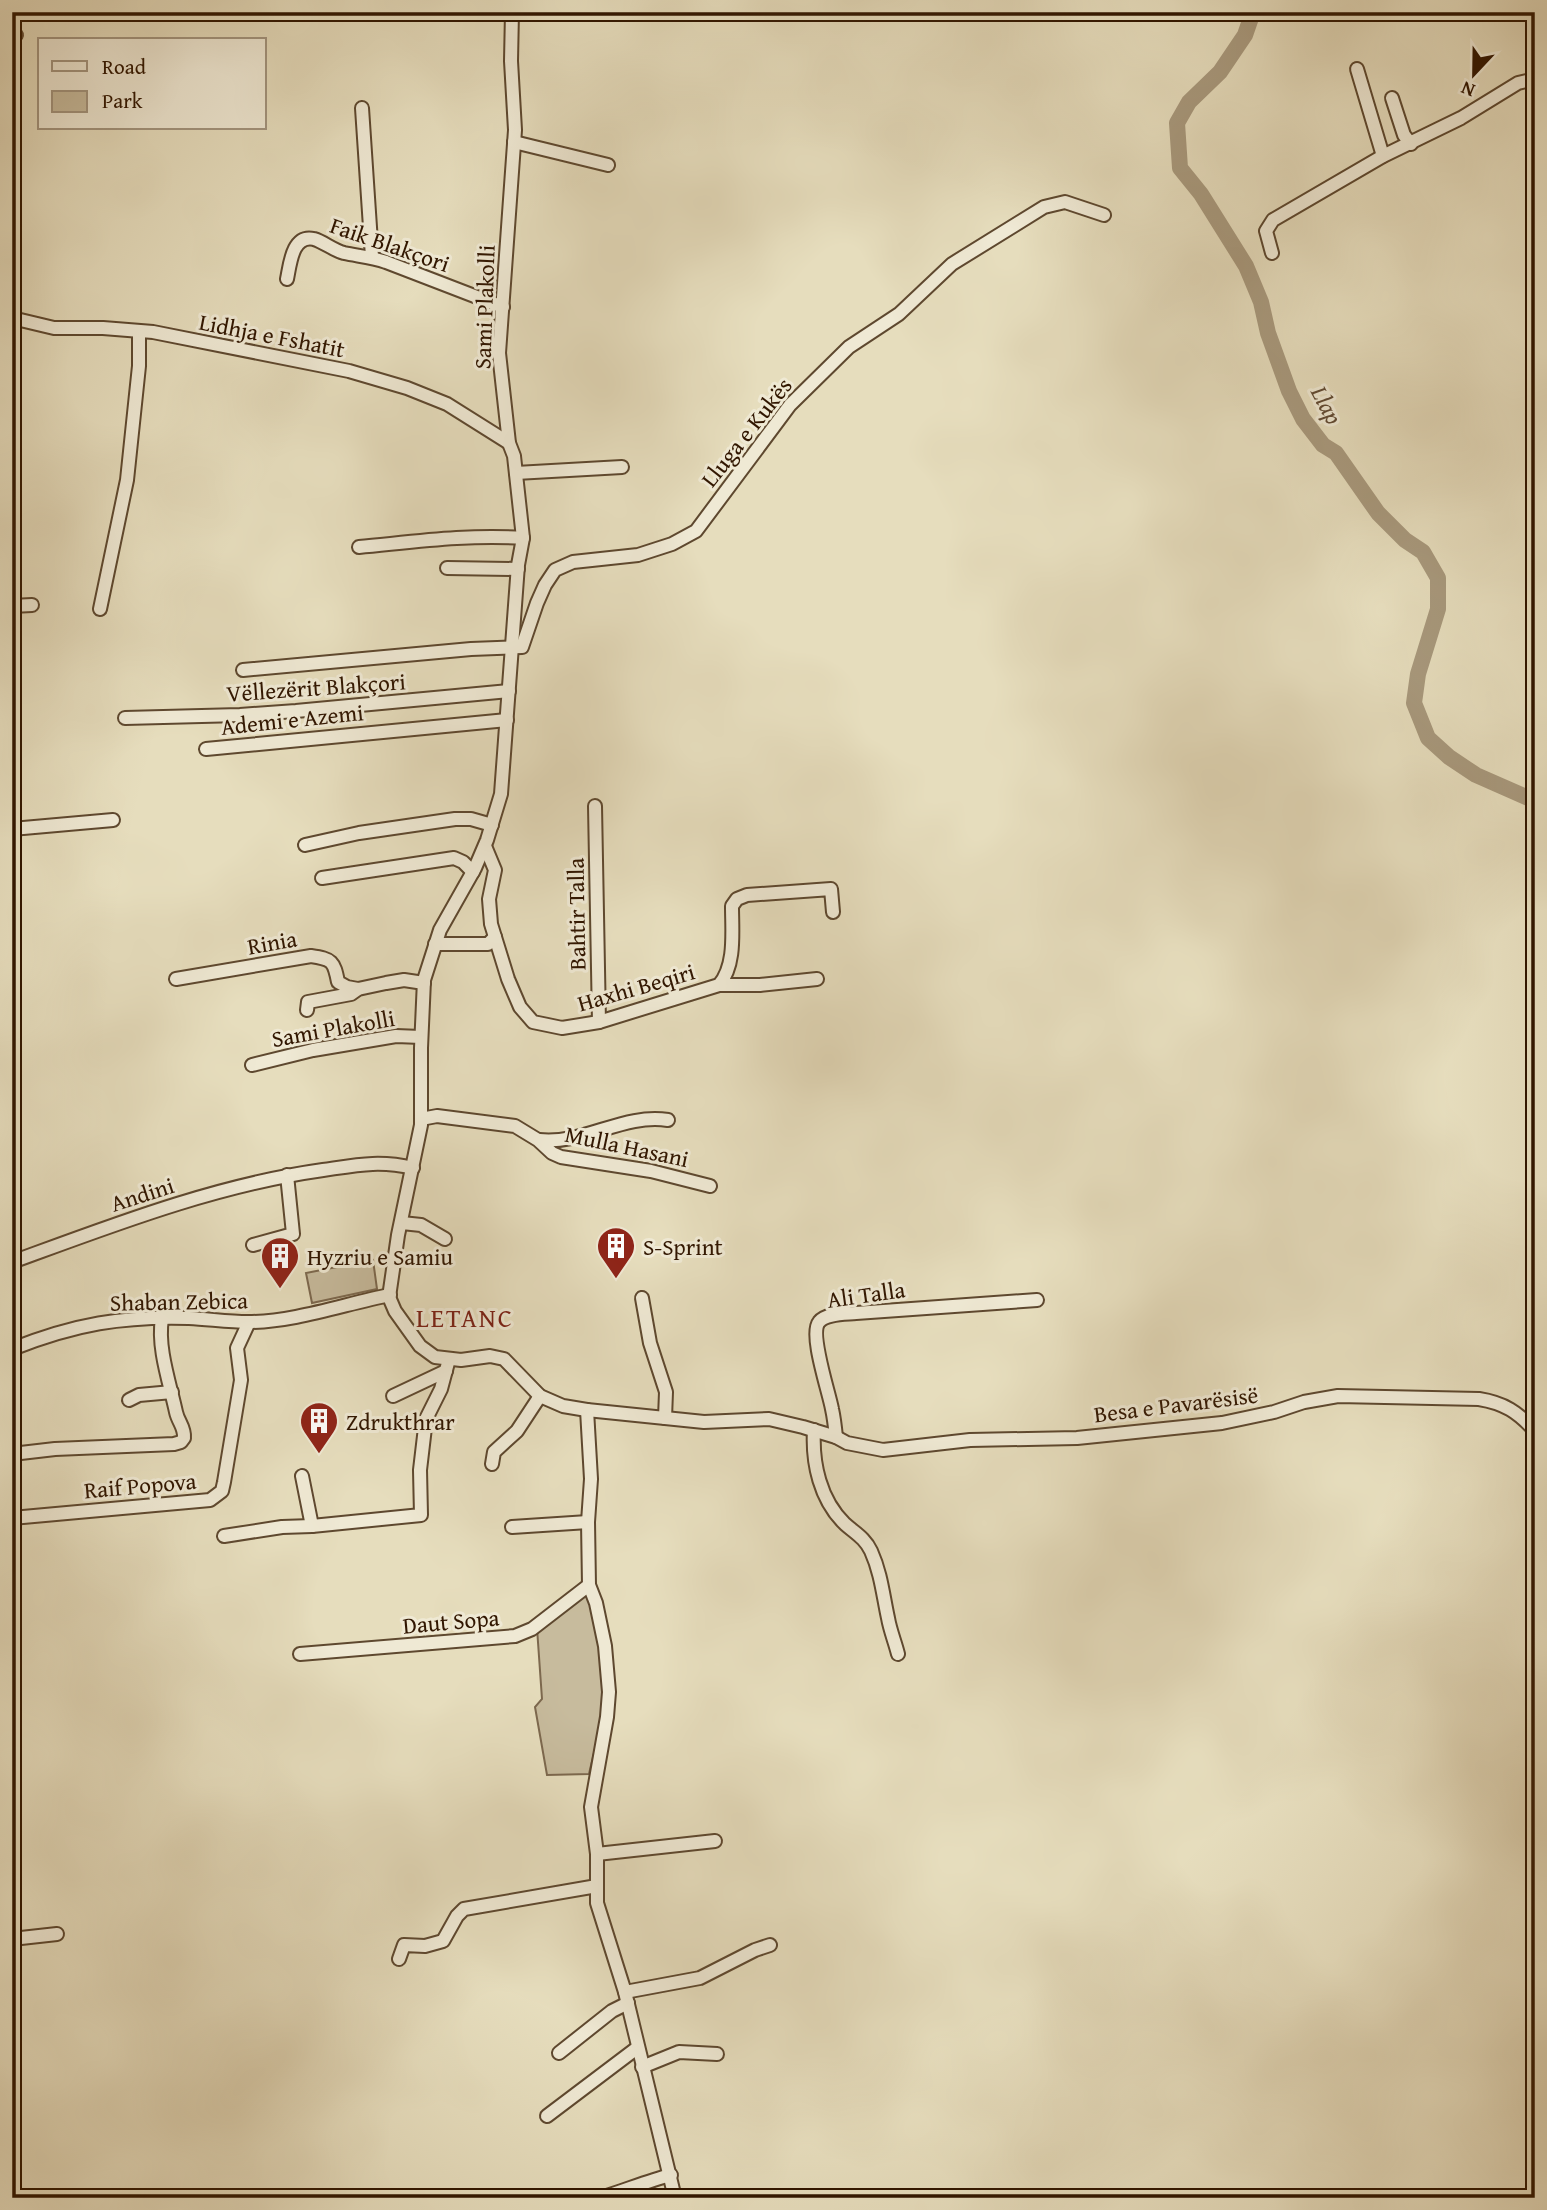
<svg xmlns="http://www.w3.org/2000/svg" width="1547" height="2210" font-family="'Gentium Book Plus',serif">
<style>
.green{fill:#c7bb9d;stroke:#7c684e;stroke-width:2}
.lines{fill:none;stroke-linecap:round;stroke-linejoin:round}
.river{stroke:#a8997d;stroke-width:16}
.minor-casing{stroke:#5e482f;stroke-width:16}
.minor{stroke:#efe9d4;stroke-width:12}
.labels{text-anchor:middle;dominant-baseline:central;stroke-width:6;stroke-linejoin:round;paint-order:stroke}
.street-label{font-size:23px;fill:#311600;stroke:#efe9d4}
.poi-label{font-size:23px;fill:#311600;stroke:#efe9d4;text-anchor:start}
.water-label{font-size:24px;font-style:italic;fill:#614a32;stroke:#efe9d4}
.quarter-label{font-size:26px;letter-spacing:2px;fill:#7a1f14;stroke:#efe9d4}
</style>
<rect width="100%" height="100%" fill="#e6ddbd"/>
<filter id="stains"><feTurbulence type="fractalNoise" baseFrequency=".00286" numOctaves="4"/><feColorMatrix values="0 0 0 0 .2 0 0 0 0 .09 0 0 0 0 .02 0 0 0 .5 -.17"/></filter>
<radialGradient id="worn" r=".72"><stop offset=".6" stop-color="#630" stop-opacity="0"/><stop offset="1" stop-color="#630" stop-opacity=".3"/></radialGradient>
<g class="green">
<path d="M 373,1260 L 377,1289 L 312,1303 L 306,1273 Z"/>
<path d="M 585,1595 C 605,1613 606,1695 601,1721 C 598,1739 593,1756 589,1774 L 547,1775 L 535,1707 L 542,1699 L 537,1628 Z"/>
</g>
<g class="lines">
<path class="river" d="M 1253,12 L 1245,35 L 1220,72 L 1189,102 L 1177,123 L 1180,168 L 1201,194 L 1246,266 L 1261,302 L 1268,333 L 1289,391 L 1303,419 L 1323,445 L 1336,453 L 1378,513 L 1405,540 L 1423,552 L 1438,578 L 1438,609 L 1418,674 L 1414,703 L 1428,738 L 1449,757 L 1476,775 L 1535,801"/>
<defs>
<g id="minor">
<path d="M 512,12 L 511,61 L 515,130 L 499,353 L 509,443 L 514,456 L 523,538 L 518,565 L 501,794 L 487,840 L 475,868 L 440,930 L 424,980 L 421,1048 L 421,1125 L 398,1235 L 389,1297 L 395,1311 L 420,1346 L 435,1357 L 461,1360 L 490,1356 L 504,1359 L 540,1396 L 563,1406 L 587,1410"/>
<path d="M 12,36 L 16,35"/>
<path d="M 1357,69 L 1383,156"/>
<path d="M 1392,98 L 1404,135 L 1411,144"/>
<path d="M 362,108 L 372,257"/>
<path d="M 514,142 L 608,165"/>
<path d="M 1272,253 L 1266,231 L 1273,220 L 1383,156 L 1461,118 L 1518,83 L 1535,79"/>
<path d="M 287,279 C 290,265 292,234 314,239 C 324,242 333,250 344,253 C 358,256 372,257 386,262 L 503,307"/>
<path d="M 12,318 L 54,328 L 103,328 L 153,332 L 349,371 L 407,388 L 447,404 L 509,443"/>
<path d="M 516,473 L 622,467"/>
<path d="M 359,547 C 413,542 468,534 523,538"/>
<path d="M 447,568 L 518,569"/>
<path d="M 12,606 L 32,605"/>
<path d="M 100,609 L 127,480 L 139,366 L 139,332"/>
<path d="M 243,670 L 471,649 L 522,647 L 537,603 L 545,585 L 555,570 L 573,562 L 638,555 L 672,544 L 696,531 L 790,405 L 849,347 L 899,314 L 952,264 L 1044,207 L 1065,202 L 1104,215"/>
<path d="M 125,718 L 240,715 L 296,711 L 509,691"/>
<path d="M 206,749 L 507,720"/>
<path d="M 595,806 L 599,1022"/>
<path d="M 12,829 L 113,820"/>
<path d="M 305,845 L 359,833 L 455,819 L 471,819 L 492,825"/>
<path d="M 485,846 L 495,870 L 489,899 L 491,924 L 508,979 L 520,1007 L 533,1022 L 562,1028 L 599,1022 L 719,985 C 736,965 732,932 732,906 L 737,899 L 747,895 L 831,889 L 833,912"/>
<path d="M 322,878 L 454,858 L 463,862 L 473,872"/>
<path d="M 435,944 L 488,944 L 495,937"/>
<path d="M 176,979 L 311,956 C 332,959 334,961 338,982 L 347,987 L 358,989"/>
<path d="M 719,985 L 760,985 L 817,979"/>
<path d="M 307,1010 L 308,1002 L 351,994 L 358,989 L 386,983 L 404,980 L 424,983"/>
<path d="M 252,1065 L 313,1050 L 396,1036 L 421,1037"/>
<path d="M 421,1119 L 437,1116 L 515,1126 L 538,1140 L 552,1153 L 561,1157 L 651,1171 L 710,1186"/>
<path d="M 539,1140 C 584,1145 623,1113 668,1120"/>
<path d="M 402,1223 L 421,1225 L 445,1239"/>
<path d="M 253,1245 L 293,1234 L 287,1175"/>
<path d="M 12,1262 C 113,1225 216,1185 323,1170 C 357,1165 379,1160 413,1168"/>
<path d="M 642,1298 L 650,1343 L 666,1392 L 665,1418"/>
<path d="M 12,1349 C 75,1324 122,1316 189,1318 C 209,1319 229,1322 248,1322 C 295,1322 344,1304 390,1295"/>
<path d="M 393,1396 L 446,1371"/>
<path d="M 129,1400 L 139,1395 L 172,1392"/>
<path d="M 814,1430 C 812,1463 820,1500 845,1524 C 855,1533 865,1538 871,1551 C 881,1573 883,1595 888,1618 C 890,1630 895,1642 898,1654"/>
<path d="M 836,1437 C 835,1427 834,1418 832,1409 C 829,1392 809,1334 819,1322 C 826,1313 846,1314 856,1313 L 1037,1300"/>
<path d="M 12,1454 L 55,1449 L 174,1444 L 181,1442 L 184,1438 C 185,1427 178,1422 176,1412 C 170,1384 157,1347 162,1319"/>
<path d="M 492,1464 L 494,1452 L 517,1431 L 540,1396"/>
<path d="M 302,1476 L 312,1526"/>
<path d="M 12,1518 L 210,1500 L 222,1491 L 224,1482 L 241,1380 L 237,1348 L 249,1322"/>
<path d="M 512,1527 L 588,1522"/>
<path d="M 224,1536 L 282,1527 L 312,1526 L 421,1515 L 420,1470 L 426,1419 L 441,1389 L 449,1359"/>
<path d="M 300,1654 L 515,1636 L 532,1629 L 589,1585"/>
<path d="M 597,1854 L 715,1841"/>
<path d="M 12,1939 L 57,1934"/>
<path d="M 399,1959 L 404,1945 L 425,1946 L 443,1941 L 457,1916 L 464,1909 L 597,1886"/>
<path d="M 625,1992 L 700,1978 L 755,1950 L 770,1945"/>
<path d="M 559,2053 L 612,2011 L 628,2003"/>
<path d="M 642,2067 L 679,2052 L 717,2054"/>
<path d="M 547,2116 L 637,2048"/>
<path d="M 600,2198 C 624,2191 647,2181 671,2175"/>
<path d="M 675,2198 L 625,1992 L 597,1903 L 597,1854 L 591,1807 L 607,1717 L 609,1692 L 605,1646 L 596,1603 L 589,1585 L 588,1522 L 591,1479 L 587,1410 L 704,1422 L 769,1419 L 803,1427 L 836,1437 L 847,1443 L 883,1450 L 970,1440 L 1077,1438 L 1222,1423 L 1274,1412 L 1304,1402 L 1338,1396 L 1479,1399 C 1504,1403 1518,1412 1535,1431"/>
</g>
</defs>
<use href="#minor" class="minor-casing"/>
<use href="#minor" class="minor"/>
</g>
<defs>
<symbol id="building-pin" viewBox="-11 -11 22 30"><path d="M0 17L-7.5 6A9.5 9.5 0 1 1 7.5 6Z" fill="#8f2418" stroke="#efe9d4"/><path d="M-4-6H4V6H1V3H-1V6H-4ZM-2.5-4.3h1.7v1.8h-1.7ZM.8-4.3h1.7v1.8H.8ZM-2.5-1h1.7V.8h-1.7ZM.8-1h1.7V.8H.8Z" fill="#fff"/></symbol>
</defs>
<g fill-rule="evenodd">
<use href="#building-pin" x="594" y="1224" width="44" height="60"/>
<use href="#building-pin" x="258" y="1234" width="44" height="60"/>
<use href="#building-pin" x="297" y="1399" width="44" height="60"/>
</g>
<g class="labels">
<g class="street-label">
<text transform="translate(390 244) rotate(19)">Faik Blakçori</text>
<text transform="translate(484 307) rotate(-88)">Sami Plakolli</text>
<text transform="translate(272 335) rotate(11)">Lidhja e Fshatit</text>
<text transform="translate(746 432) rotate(-52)">Lluga e Kukës</text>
<text transform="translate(316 687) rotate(-4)">Vëllezërit Blakçori</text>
<text transform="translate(292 719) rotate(-6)">Ademi e Azemi</text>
<text transform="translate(576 914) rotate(-91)">Bahtir Talla</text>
<text transform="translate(272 942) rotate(-10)">Rinia</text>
<text transform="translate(636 987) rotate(-16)">Haxhi Beqiri</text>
<text transform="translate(333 1028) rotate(-10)">Sami Plakolli</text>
<text transform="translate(627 1146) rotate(12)">Mulla Hasani</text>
<text transform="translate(142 1194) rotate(-18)">Andini</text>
<text transform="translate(866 1294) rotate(-8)">Ali Talla</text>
<text transform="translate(179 1301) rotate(-1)">Shaban Zebica</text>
<text transform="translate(1176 1404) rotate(-7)">Besa e Pavarësisë</text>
<text transform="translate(140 1485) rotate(-5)">Raif Popova</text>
<text transform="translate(451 1621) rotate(-5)">Daut Sopa</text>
</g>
<g class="poi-label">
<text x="643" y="1246">S-Sprint</text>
<text x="307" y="1256">Hyzriu e Samiu</text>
<text x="346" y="1421">Zdrukthrar</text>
</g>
<g class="water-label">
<text transform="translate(1327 405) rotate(62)">Llap</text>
</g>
<g class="quarter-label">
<text x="465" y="1317">LETANC</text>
</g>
</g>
<rect width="1547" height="2210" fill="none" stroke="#e6ddbd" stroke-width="42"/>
<rect x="14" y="14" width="1519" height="2182" fill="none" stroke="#311600" stroke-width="3.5"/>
<rect x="21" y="21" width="1505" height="2168" fill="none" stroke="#311600" stroke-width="2"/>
<rect x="38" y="38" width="228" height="91" fill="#efe9d4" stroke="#a3957f" stroke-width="2"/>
<rect x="52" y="61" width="35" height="10" fill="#efe9d4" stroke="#a3957f" stroke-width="2"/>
<text x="102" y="74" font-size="21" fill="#311600">Road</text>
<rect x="52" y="91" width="35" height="21" fill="#c7bb9d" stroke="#a3957f" stroke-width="2"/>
<text x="102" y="108" font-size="21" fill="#311600">Park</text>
<g transform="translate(1474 74) rotate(202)" stroke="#efe9d4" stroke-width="5" paint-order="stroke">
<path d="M0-5L12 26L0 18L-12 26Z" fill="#311600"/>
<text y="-10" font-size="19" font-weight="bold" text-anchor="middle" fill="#311600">N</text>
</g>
<rect width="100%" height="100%" filter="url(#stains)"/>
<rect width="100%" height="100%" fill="url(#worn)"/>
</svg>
